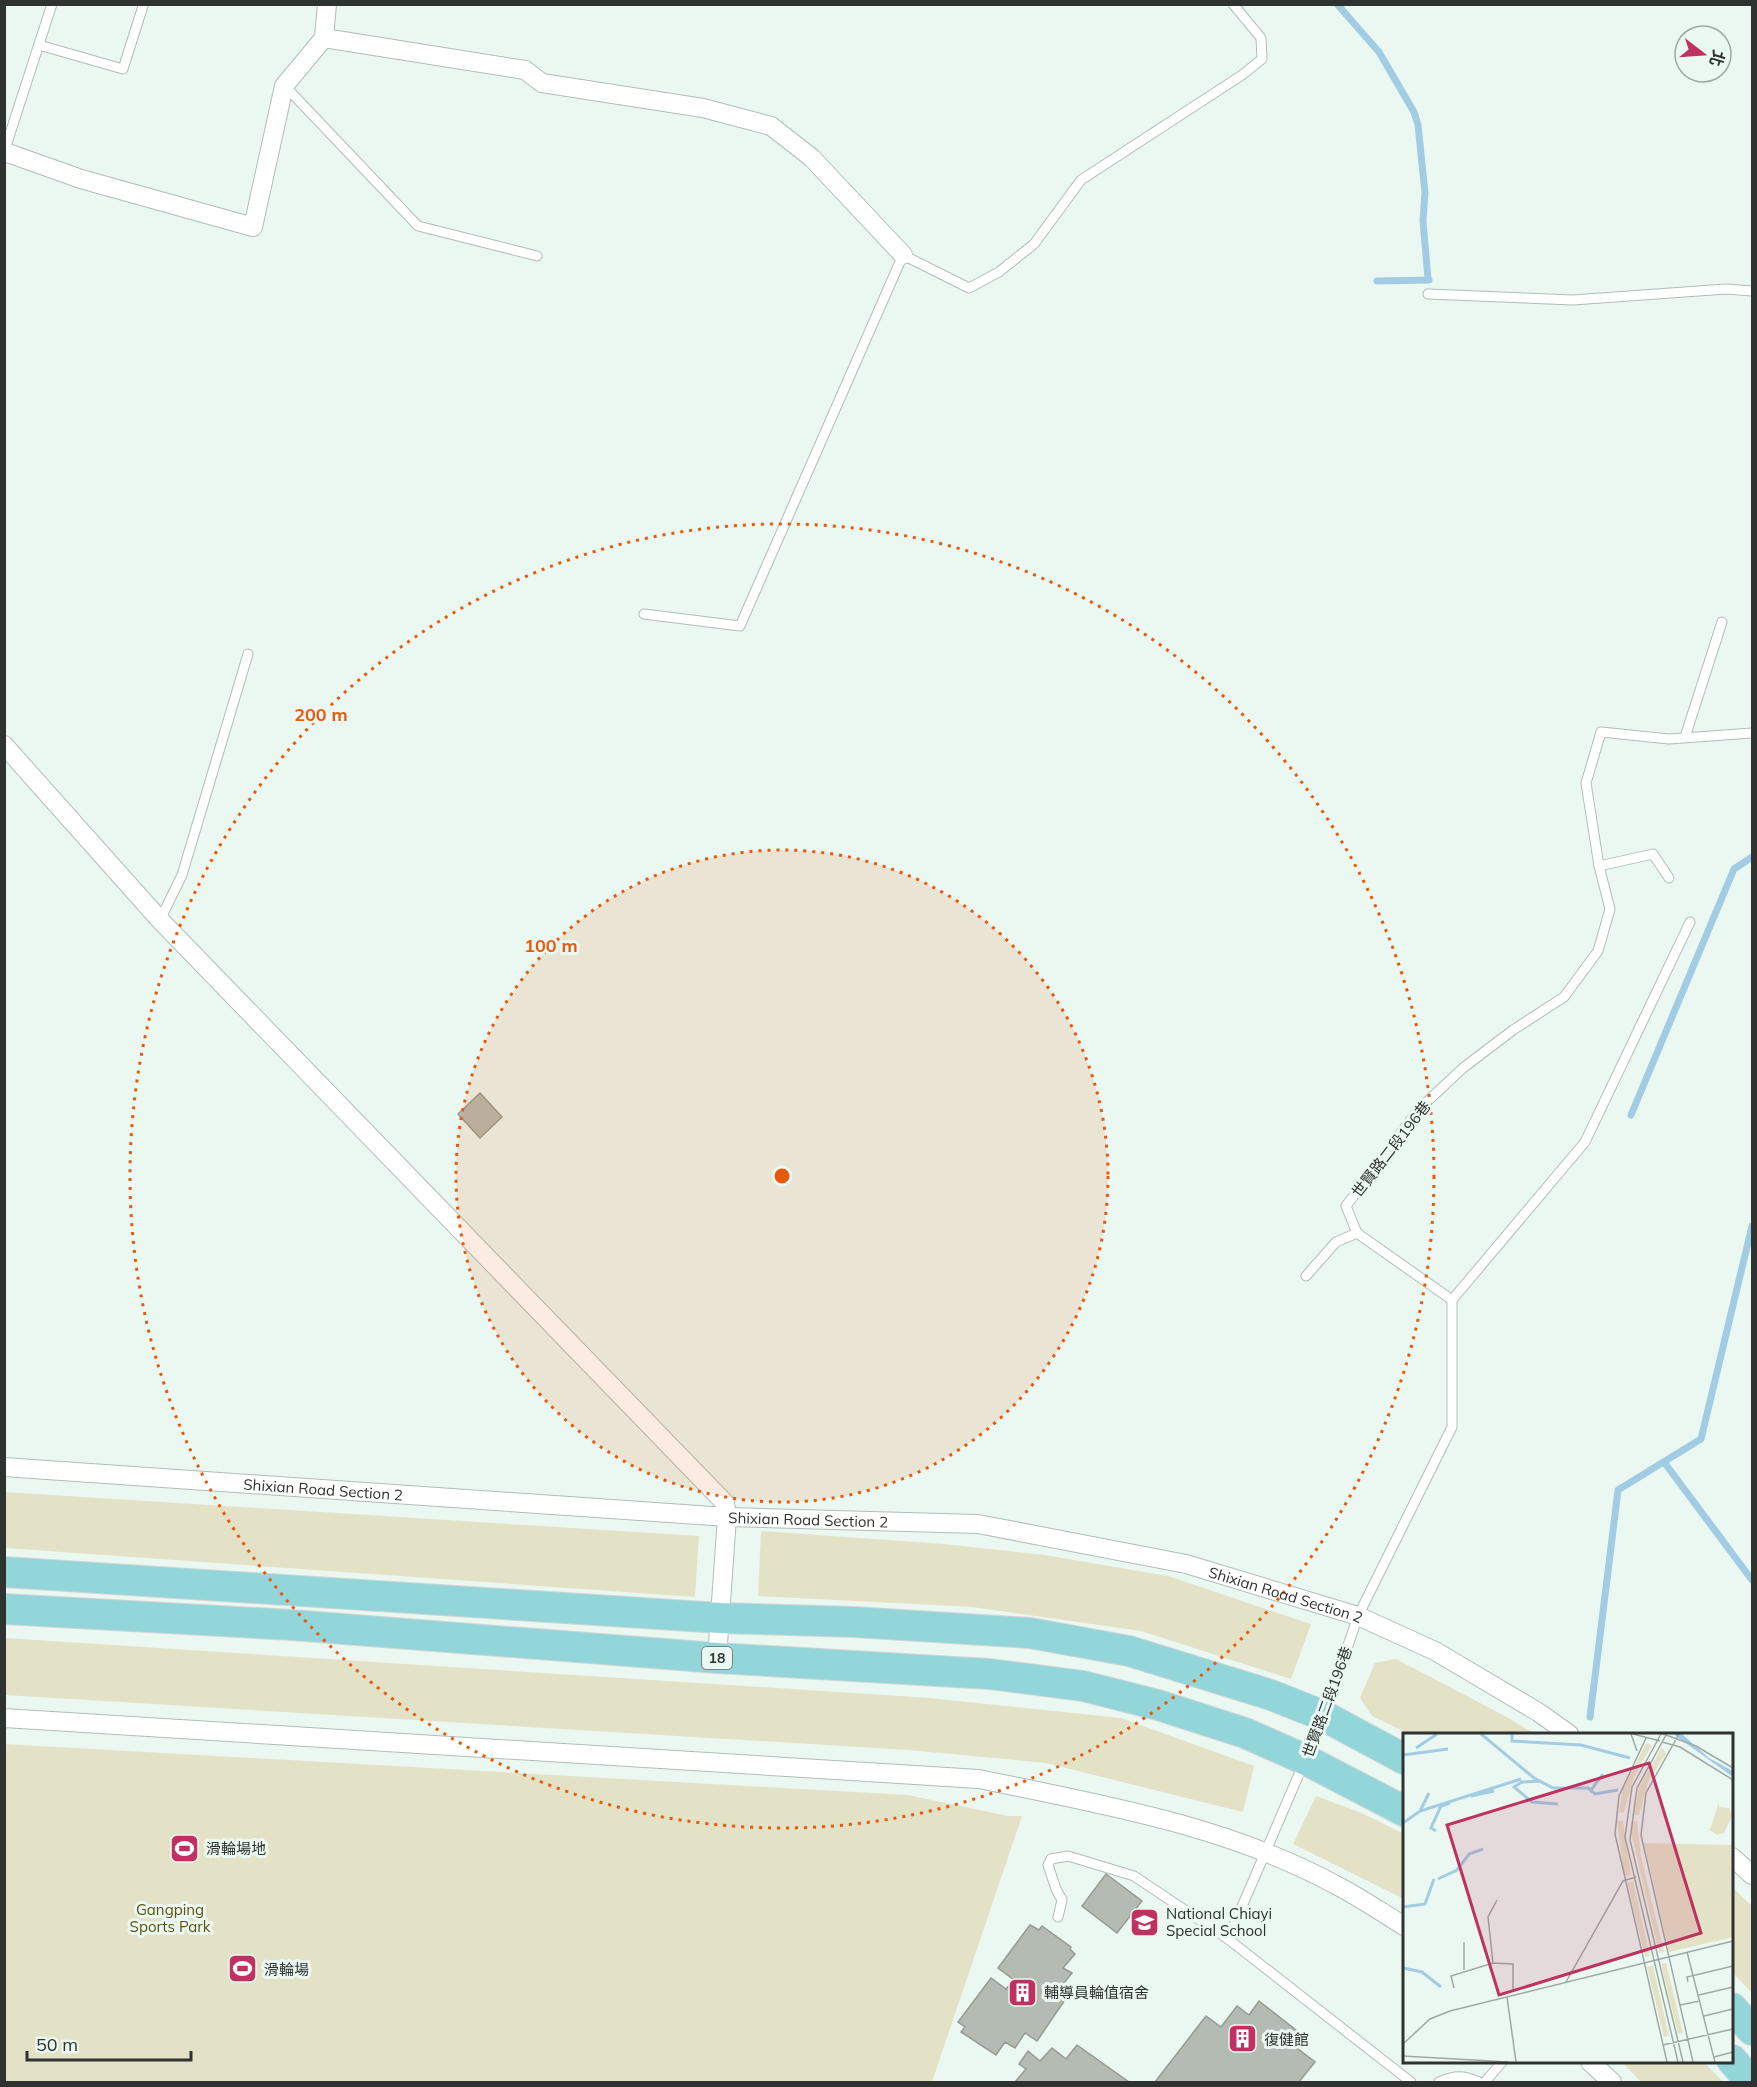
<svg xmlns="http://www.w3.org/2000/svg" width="1757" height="2087" font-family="Mulish,'Noto Sans TC',sans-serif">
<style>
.green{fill:#e4e2c6}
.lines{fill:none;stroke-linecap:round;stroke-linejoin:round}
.stream{stroke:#a2cce4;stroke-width:7}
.building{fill:#b4bbb2;stroke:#959b92;stroke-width:1.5}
.lane-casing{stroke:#b1bdb8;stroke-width:11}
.street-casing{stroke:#b1bdb8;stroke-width:20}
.primary-casing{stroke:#d5d6d6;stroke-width:32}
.lane{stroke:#fff;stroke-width:9}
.street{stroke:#fff;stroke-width:18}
.primary{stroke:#92d6d9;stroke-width:30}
.ring{fill:none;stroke:#e8590c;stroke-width:3;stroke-dasharray:3 6}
.labels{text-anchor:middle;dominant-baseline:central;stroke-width:6;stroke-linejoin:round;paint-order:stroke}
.shield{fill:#ebf8f2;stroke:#676d6a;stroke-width:1.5}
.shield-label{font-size:14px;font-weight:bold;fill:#2e3230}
.street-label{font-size:15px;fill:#2e3230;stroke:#ebf8f2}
.poi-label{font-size:15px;fill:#2e3230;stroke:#ebf8f2;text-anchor:start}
.park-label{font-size:15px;fill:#5b540f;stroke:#ebf8f2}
.inset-river{fill:none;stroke:#a2cce4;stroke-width:3}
.inset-road{fill:none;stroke:#9fa9a4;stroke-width:1.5}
.view{fill:#bf3160;fill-opacity:0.15;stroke:#bf3160;stroke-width:3}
.inset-edge{fill:none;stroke:#2e3230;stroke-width:3}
.centre{fill:#e8590c;stroke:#ebf8f2;stroke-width:3}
.ring-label{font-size:18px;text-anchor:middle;font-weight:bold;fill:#e8590c;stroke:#ebf8f2;stroke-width:6;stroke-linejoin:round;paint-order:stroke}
</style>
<rect width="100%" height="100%" fill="#ebf8f2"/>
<g class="green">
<path d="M 5,1492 L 699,1536 L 695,1597 L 5,1548 Z"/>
<path d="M 761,1531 L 944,1544 L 1045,1555 L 1168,1576 L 1311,1624 L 1291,1679 L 1141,1631 L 972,1607 L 758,1596 Z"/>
<path d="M 5,1638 L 930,1698 L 1121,1718 L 1254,1766 L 1243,1812 L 1046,1763 L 908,1750 L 5,1695 Z"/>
<path d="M 1396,1659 L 1505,1716 L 1535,1734 L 1409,1734 L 1372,1716 L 1360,1698 L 1375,1663 Z"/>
<path d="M 4,1744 L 908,1795 L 1008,1816 L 1022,1816 L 932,2082 L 5,2082 Z"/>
<path d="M 1316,1796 L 1362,1813 L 1404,1834 L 1404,1899 L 1293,1844 Z"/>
<path d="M 1732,1887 L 1752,1906 L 1752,1993 L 1732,1972 Z"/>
<path d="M 1622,2062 L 1704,2062 L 1723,2082 L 1641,2082 Z"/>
</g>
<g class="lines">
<g class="stream">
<path d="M 1337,4 L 1379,52 L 1414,112 L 1418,125 L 1425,193 L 1423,221 L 1428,279"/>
<path d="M 1377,281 L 1429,280"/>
<path d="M 1631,1115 L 1734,869 L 1752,857"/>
<path d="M 1664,1462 L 1752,1580"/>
<path d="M 1590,1717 L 1618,1490 L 1701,1439 L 1752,1226"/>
</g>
</g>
<g class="building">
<path d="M 480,1093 L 502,1117 L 480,1138 L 458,1114 Z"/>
<path d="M 1106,1874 L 1142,1901 L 1117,1933 L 1082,1906 Z"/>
<path d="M 1030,1925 L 1039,1930 L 1042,1926 L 1071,1947 L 1070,1949 L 1075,1954 L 1063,1968 L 1072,1973 L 1060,1988 L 1069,1994 L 1037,2041 L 1025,2033 L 1015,2048 L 1005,2042 L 996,2055 L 961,2032 L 965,2027 L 958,2022 L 991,1978 L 1006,1989 L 1014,1980 L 998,1968 Z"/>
<path d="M 1259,2001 L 1301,2034 L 1293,2045 L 1315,2062 L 1299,2082 L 1155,2082 L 1206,2016 L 1221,2027 L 1237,2006 L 1249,2015 Z"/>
<path d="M 1077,2045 L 1129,2082 L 1015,2082 L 1026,2069 L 1019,2064 L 1028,2051 L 1040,2061 L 1052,2048 L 1066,2059 Z"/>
</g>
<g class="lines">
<defs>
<g id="lane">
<path d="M 39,45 L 123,69 L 143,6"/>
<path d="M 285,86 L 418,226 L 537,256"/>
<path d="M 4,152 L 52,4"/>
<path d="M 1428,294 L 1573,300 L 1726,289 L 1752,291"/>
<path d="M 644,614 L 740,626 L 903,255 L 969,288 L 999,272 L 1034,244 L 1081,180 L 1242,75 L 1262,59 L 1261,38 L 1233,4"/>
<path d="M 1685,737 L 1722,622"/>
<path d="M 1599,866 L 1653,854 L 1669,878"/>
<path d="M 160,920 L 182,875 L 248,654"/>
<path d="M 1306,1276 L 1336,1242 L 1357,1233"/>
<path d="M 1452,1300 L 1585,1142 L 1690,922"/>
<path d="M 1058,1917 L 1062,1900 L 1056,1889 L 1048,1865 L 1051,1859 L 1068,1856 L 1134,1876 L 1228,1939"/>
<path d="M 1411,2082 L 1228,1939 L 1324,1716 L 1358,1616 L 1452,1427 L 1452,1300 L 1357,1233 L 1346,1206 L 1418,1110 L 1463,1068 L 1513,1030 L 1564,997 L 1598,951 L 1610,909 L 1599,866 L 1586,783 L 1601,732 L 1669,739 L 1752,733"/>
<path d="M 1439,2082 C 1454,2075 1464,2075 1479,2082"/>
<path d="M 1485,2082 L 1502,2062"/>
</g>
<g id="street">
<path d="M 324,38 L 525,70 L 542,83 L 703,108 L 771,126 L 812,158 L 903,255"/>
<path d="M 5,152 L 81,179 L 253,227 L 284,86 L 324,38 L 327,4"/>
<path d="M 4,745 L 160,920 L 725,1503 L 727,1517 L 717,1658"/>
<path id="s1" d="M 4,1467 L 727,1517 L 978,1524 L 1186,1564 L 1358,1616 L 1435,1651 L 1538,1712 L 1569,1734"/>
<path d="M 4,1718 L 979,1779 C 1099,1804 1225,1825 1334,1884 C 1358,1896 1381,1912 1404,1926"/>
<path d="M 1732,1857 L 1752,1875"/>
<path d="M 1590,2062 L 1612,2082"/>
</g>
<g id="primary">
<path d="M 4,1572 L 720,1618 L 854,1622 L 1030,1633 L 1129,1651 L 1271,1695 L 1324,1716 L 1404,1759"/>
<path d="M 4,1609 L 292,1625 L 717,1658 L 989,1674 L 1083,1686 L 1158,1705 L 1245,1733 L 1306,1760 L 1404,1811"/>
<path d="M 1732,2008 L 1752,2030"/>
<path d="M 1732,2060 L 1751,2082"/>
</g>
</defs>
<use href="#lane" class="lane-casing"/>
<use href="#street" class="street-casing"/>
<use href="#primary" class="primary-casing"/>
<use href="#lane" class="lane"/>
<use href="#street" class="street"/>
<use href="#primary" class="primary"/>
</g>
<circle cx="782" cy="1176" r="326" fill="#e8590c" fill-opacity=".12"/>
<g class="ring">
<circle cx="782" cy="1176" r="326"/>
<circle cx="782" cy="1176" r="652"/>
</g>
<defs>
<symbol id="stadium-square" viewBox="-11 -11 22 22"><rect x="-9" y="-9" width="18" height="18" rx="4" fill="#bf3160" stroke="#ebf8f2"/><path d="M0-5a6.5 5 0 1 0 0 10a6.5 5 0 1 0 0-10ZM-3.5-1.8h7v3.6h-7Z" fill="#fff"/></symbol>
<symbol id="school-square" viewBox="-11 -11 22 22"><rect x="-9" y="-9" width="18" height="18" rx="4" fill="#bf3160" stroke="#ebf8f2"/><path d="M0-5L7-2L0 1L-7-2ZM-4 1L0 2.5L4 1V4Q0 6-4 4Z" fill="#fff"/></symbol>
<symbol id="building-square" viewBox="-11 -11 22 22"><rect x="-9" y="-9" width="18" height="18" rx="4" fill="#bf3160" stroke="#ebf8f2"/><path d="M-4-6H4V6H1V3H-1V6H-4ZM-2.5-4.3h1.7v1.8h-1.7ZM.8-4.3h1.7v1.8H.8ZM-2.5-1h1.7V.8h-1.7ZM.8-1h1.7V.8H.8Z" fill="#fff"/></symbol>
</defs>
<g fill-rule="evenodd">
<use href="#stadium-square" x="168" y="1832" width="33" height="33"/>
<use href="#school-square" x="1128" y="1906" width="33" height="33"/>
<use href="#stadium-square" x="226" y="1952" width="33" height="33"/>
<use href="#building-square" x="1006" y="1976" width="33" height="33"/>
<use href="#building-square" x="1226" y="2022" width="33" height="33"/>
</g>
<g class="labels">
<rect class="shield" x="702" y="1647" width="30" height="22" rx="4.5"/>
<g class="shield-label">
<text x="717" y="1658">18</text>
</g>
<g class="street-label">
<text transform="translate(1391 1149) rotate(-52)">世賢路二段196巷</text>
<text stroke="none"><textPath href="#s1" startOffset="320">Shixian Road Section 2</textPath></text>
<text stroke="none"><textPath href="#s1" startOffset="806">Shixian Road Section 2</textPath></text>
<text stroke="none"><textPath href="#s1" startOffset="1292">Shixian Road Section 2</textPath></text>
<text transform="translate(1327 1702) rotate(-70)">世賢路二段196巷</text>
</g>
<g class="poi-label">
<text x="206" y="1848">滑輪場地</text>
<text x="1166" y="1913">National Chiayi<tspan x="1166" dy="17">Special School</tspan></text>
<text x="264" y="1969">滑輪場</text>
<text x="1044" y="1992">輔導員輪值宿舍</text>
<text x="1264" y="2039">復健館</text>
</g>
<g class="park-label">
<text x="170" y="1909">Gangping<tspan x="170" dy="17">Sports Park</tspan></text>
</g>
</g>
<g transform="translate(1403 1733)">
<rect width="330" height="330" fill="#ebf8f2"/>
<path d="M 243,10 L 249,12 L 231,44 L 221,79 L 216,80 L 220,56 ZM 259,14 L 263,21 L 246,47 L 236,82 L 231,82 L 236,54 ZM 316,69 L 316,74 L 326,75 L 329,83 L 321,100 L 314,102 L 307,97 L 304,106 ZM 214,87 L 220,88 L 228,142 L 221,143 ZM 234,88 L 238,123 L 261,219 L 256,220 L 229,103 L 229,89 ZM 241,110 L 330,112 L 330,204 L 266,219 ZM 230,148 L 247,223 L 242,224 L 224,149 ZM 263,230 L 280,300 L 275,301 L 258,231 ZM 250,233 L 266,303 L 261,304 L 244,234 Z" fill="#e4e2c6"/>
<path d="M 270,1 L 279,1 L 306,25 L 330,38 L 330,44 Z" fill="#a2cce4"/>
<path class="inset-river" d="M 78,1 L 131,45 L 150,55 L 185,55 L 192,61 L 215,57M 109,1 L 109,8 L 178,12 L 227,25M 13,15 L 34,1M 0,22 L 45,16M 137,48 L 119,49 L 111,54 L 129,69 L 155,71M 188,57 L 200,41M 68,63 L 91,58M 17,78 L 26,60M 0,90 L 17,78 L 118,46M 33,98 L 28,95 L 38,73 L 47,70M 35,146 L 54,137 L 66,121 L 80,116M 0,174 L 22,171 L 31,146M 0,235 L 19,239 L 38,254"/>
<path class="inset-road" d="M 228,1 L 234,18M 230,1 L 257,8M 258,1 L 229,54 L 222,104 L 275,329M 260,1 L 263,2 L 234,55 L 227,107 L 280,329M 276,1 L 243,60 L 238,102 L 290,329M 263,2 L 293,13 L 330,35M 243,5 L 216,63 L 212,101 L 264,329M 259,9 L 277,14 L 330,47M 61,209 L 61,237M 284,219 L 312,329M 90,230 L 85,184 L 94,167M 163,249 L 220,148 L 233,144M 285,249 L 284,244 L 330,233M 51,255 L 48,243 L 90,230 L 110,231 L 110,257M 296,262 L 330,254M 104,264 L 113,329M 277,272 L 297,268M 301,283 L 330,276M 0,311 L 27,286 L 47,278 L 330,208M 260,312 L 330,296M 0,323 L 105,329M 311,324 L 330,319"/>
<path class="view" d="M 246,30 L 298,200 L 96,262 L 44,92 Z"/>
<rect width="330" height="330" class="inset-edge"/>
</g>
<circle cx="782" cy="1176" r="9" class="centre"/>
<g class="ring-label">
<text x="321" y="721">200 m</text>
<text x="551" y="952">100 m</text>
</g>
<rect width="1757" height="2087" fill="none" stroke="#2e3230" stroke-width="12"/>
<g transform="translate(1703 54) rotate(107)"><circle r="28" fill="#ebf8f2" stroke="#9fa9a4" stroke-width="1.5"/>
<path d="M0-4.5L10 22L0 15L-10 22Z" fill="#bf3160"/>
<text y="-9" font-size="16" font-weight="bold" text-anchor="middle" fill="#2e3230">北</text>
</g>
<path d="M27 2051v9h164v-9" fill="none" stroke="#2e3230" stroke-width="3"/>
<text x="36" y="2051" font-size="18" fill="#2e3230" stroke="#ebf8f2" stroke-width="4.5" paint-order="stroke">50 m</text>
</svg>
